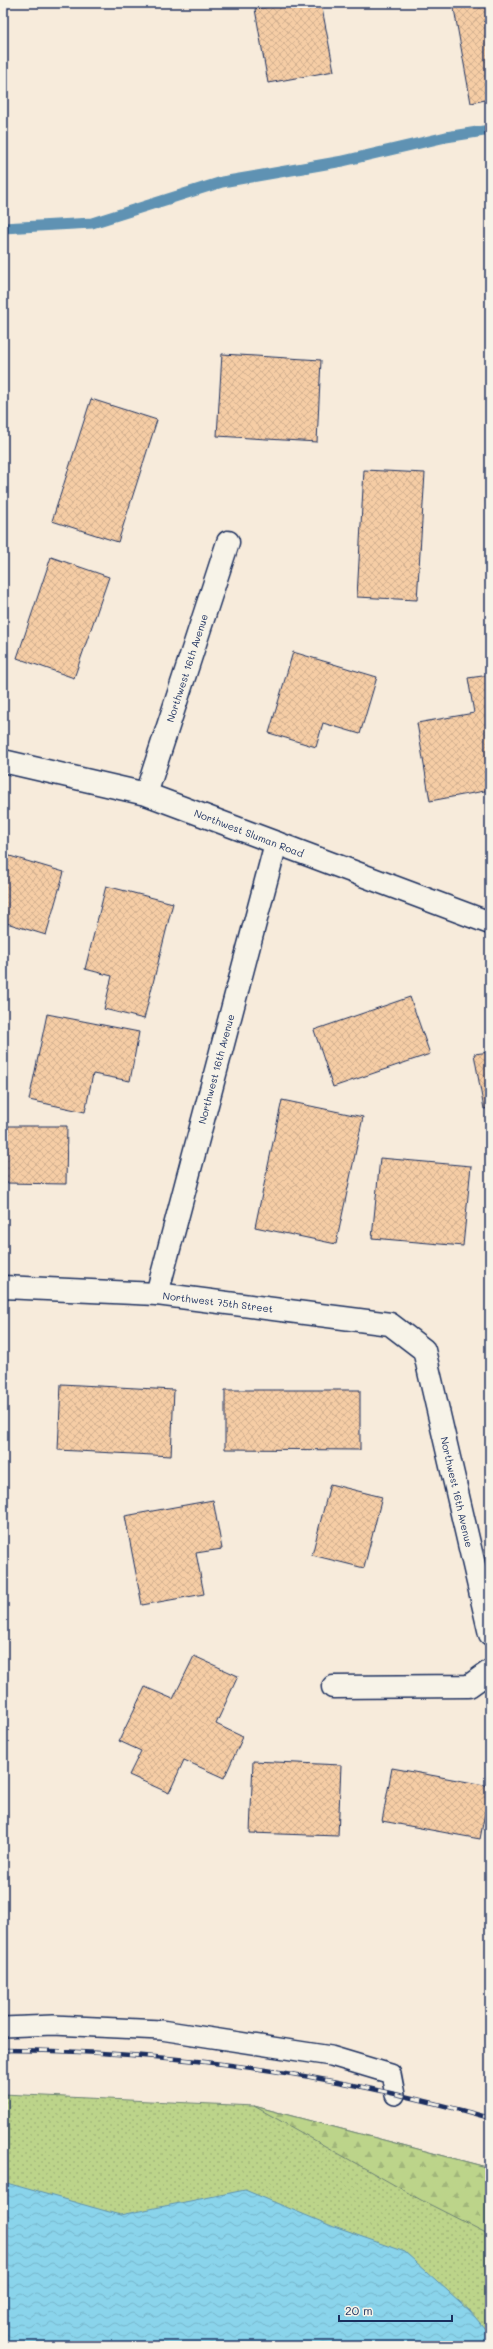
<svg xmlns="http://www.w3.org/2000/svg" width="493" height="2349" font-family="Mali,sans-serif">
<style>
.grass{fill:url(#grass-dots);stroke:#6c8274}
.forest{fill:url(#forest-firs);stroke:#6c8274}
.water{fill:url(#water-waves);stroke:#5e92b3}
.lines{fill:none;stroke-linecap:round;stroke-linejoin:round}
.stream{stroke:#5e92b3;stroke-width:11}
.building{fill:url(#building-cross-hatch);stroke:#1b2f5e}
.service-casing{stroke:#1b2f5e;stroke-width:22}
.minor-casing{stroke:#1b2f5e;stroke-width:25}
.tertiary-casing{stroke:#1b2f5e;stroke-width:25}
.service{stroke:#f7f3e8;stroke-width:19}
.minor{stroke:#f7f3e8;stroke-width:22}
.tertiary{stroke:#f7f3e8;stroke-width:22}
.rail-casing{stroke:#1b2f5e;stroke-width:4.5}
.rail{stroke:#f7f3e8;stroke-width:3;stroke-dasharray:9;stroke-linecap:butt}
.labels{text-anchor:middle;dominant-baseline:central;stroke-width:4;stroke-linejoin:round;paint-order:stroke}
.street-label{font-size:10px;fill:#1b2f5e;stroke:#f7f3e8}
</style>
<defs>
<pattern id="grass-dots" width="8" height="8" patternUnits="userSpaceOnUse"><rect width="8" height="8" fill="#bcd48a"/><path d="M2 2h.1M6 6h.1" fill="none" stroke="#a1b67a" stroke-width="1.8" stroke-linecap="round"/></pattern>
<pattern id="forest-firs" width="22" height="20" patternUnits="userSpaceOnUse"><rect width="22" height="20" fill="#bcd48a"/><path d="M5 1l3.5 6h-7zM16 11l3.5 6h-7z" fill="#a1b67a"/></pattern>
<pattern id="water-waves" width="16" height="10" patternUnits="userSpaceOnUse"><rect width="16" height="10" fill="#8ad4eb"/><path d="M0 5q4-4 8 0t8 0" fill="none" stroke="#76b6cc"/></pattern>
<pattern id="building-cross-hatch" width="8" height="8" patternUnits="userSpaceOnUse"><rect width="8" height="8" fill="#f6cda5"/><path d="M0 0l8 8M0 8l8-8" fill="none" stroke="#d2b090"/></pattern>
</defs>
<rect width="100%" height="100%" fill="#f7ebdb"/>
<filter id="ink" filterUnits="userSpaceOnUse"><feTurbulence type="fractalNoise" baseFrequency=".025" numOctaves="2"/><feDisplacementMap in="SourceGraphic" scale="8" xChannelSelector="R" yChannelSelector="G"/><feConvolveMatrix kernelMatrix="1 2 1 2 8 2 1 2 1" color-interpolation-filters="sRGB"/></filter>
<g filter="url(#ink)">
<path class="grass" d="M 3,2094 L 254,2106 L 490,2168 L 490,2346 L 3,2346 Z"/>
<path class="forest" d="M 254,2106 L 490,2168 L 490,2235 L 421,2200 Z"/>
<path class="water" d="M 3,2182 L 120,2215 L 245,2190 L 334,2227 L 405,2252 L 470,2311 L 490,2335 L 490,2346 L 3,2346 Z"/>
<g class="lines">
<path class="stream" d="M 3,228 L 92,223 L 222,182 L 343,161 L 446,137 L 490,130"/>
</g>
<g class="building">
<path d="M 287,3 L 321,3 L 334,71 L 268,83 L 255,9 Z"/>
<path d="M 453,3 L 490,3 L 490,99 L 471,103 Z"/>
<path d="M 222,354 L 321,360 L 317,442 L 217,436 Z"/>
<path d="M 91,399 L 157,420 L 118,542 L 52,521 Z"/>
<path d="M 364,470 L 425,473 L 417,600 L 357,597 Z"/>
<path d="M 51,557 L 109,577 L 74,678 L 17,658 Z"/>
<path d="M 293,652 L 377,677 L 360,734 L 323,723 L 316,747 L 269,733 Z"/>
<path d="M 490,675 L 490,790 L 430,801 L 417,723 L 474,713 L 468,678 Z"/>
<path d="M 3,854 L 64,872 L 46,935 L 3,922 Z"/>
<path d="M 106,886 L 173,903 L 144,1019 L 104,1009 L 112,976 L 85,969 Z"/>
<path d="M 410,997 L 430,1054 L 333,1087 L 314,1030 Z"/>
<path d="M 47,1014 L 139,1032 L 130,1081 L 93,1074 L 85,1112 L 29,1100 Z"/>
<path d="M 490,1052 L 490,1108 L 484,1109 L 474,1054 Z"/>
<path d="M 282,1100 L 363,1117 L 336,1244 L 255,1227 Z"/>
<path d="M 3,1126 L 67,1126 L 66,1184 L 5,1183 L 4,1223 Z"/>
<path d="M 380,1158 L 471,1166 L 463,1246 L 372,1238 Z"/>
<path d="M 61,1384 L 174,1390 L 171,1456 L 58,1450 Z"/>
<path d="M 225,1390 L 360,1390 L 360,1450 L 225,1449 Z"/>
<path d="M 330,1484 L 382,1497 L 364,1568 L 312,1555 Z"/>
<path d="M 213,1500 L 222,1549 L 196,1553 L 204,1594 L 142,1605 L 125,1516 Z"/>
<path d="M 194,1656 L 238,1676 L 216,1724 L 243,1737 L 224,1778 L 184,1760 L 169,1793 L 129,1775 L 141,1751 L 119,1741 L 145,1687 L 173,1699 Z"/>
<path d="M 253,1761 L 341,1765 L 338,1836 L 250,1833 Z"/>
<path d="M 392,1768 L 490,1786 L 480,1839 L 382,1821 Z"/>
</g>
<g class="lines">
<defs>
<path id="service" d="M 3,2027 L 53,2025 L 161,2030 L 331,2056 L 391,2074 L 395,2095"/>
<g id="minor">
<path d="M 146,794 L 228,542"/>
<path d="M 3,1287 L 157,1294 L 390,1324 L 424,1350 L 490,1634"/>
<path d="M 157,1294 L 276,843"/>
<path d="M 333,1687 L 469,1686 L 490,1671"/>
</g>
<path id="tertiary" d="M 3,761 L 146,794 L 490,923"/>
</defs>
<use href="#service" class="service-casing"/>
<use href="#minor" class="minor-casing"/>
<use href="#tertiary" class="tertiary-casing"/>
<use href="#service" class="service"/>
<use href="#minor" class="minor"/>
<use href="#tertiary" class="tertiary"/>
<defs>
<path id="rail" d="M 3,2050 C 168,2051 331,2073 490,2118"/>
</defs>
<use href="#rail" class="rail-casing"/>
<use href="#rail" class="rail"/>
</g>
</g>
<g class="labels">
<g class="street-label">
<text transform="translate(187 668) rotate(-72)">Northwest 16th Avenue</text>
<text transform="translate(249 833) rotate(21)">Northwest Sluman Road</text>
<text transform="translate(216 1069) rotate(-75)">Northwest 16th Avenue</text>
<text transform="translate(218 1302) rotate(7)">Northwest 75th Street</text>
<text transform="translate(457 1492) rotate(77)">Northwest 16th Avenue</text>
</g>
</g>
<rect width="493" height="2349" fill="none" stroke="#f7f3e8" stroke-width="16"/>
<rect x="8" y="8" width="477" height="2333" fill="none" stroke="#1b2f5e" stroke-width="1.5" filter="url(#ink)"/>
<path d="M339 2315v6h113v-6" fill="none" stroke="#1b2f5e" stroke-width="2"/>
<text x="345" y="2315" font-size="12" fill="#1b2f5e" stroke="#f7f3e8" stroke-width="3" paint-order="stroke">20 m</text>
</svg>
